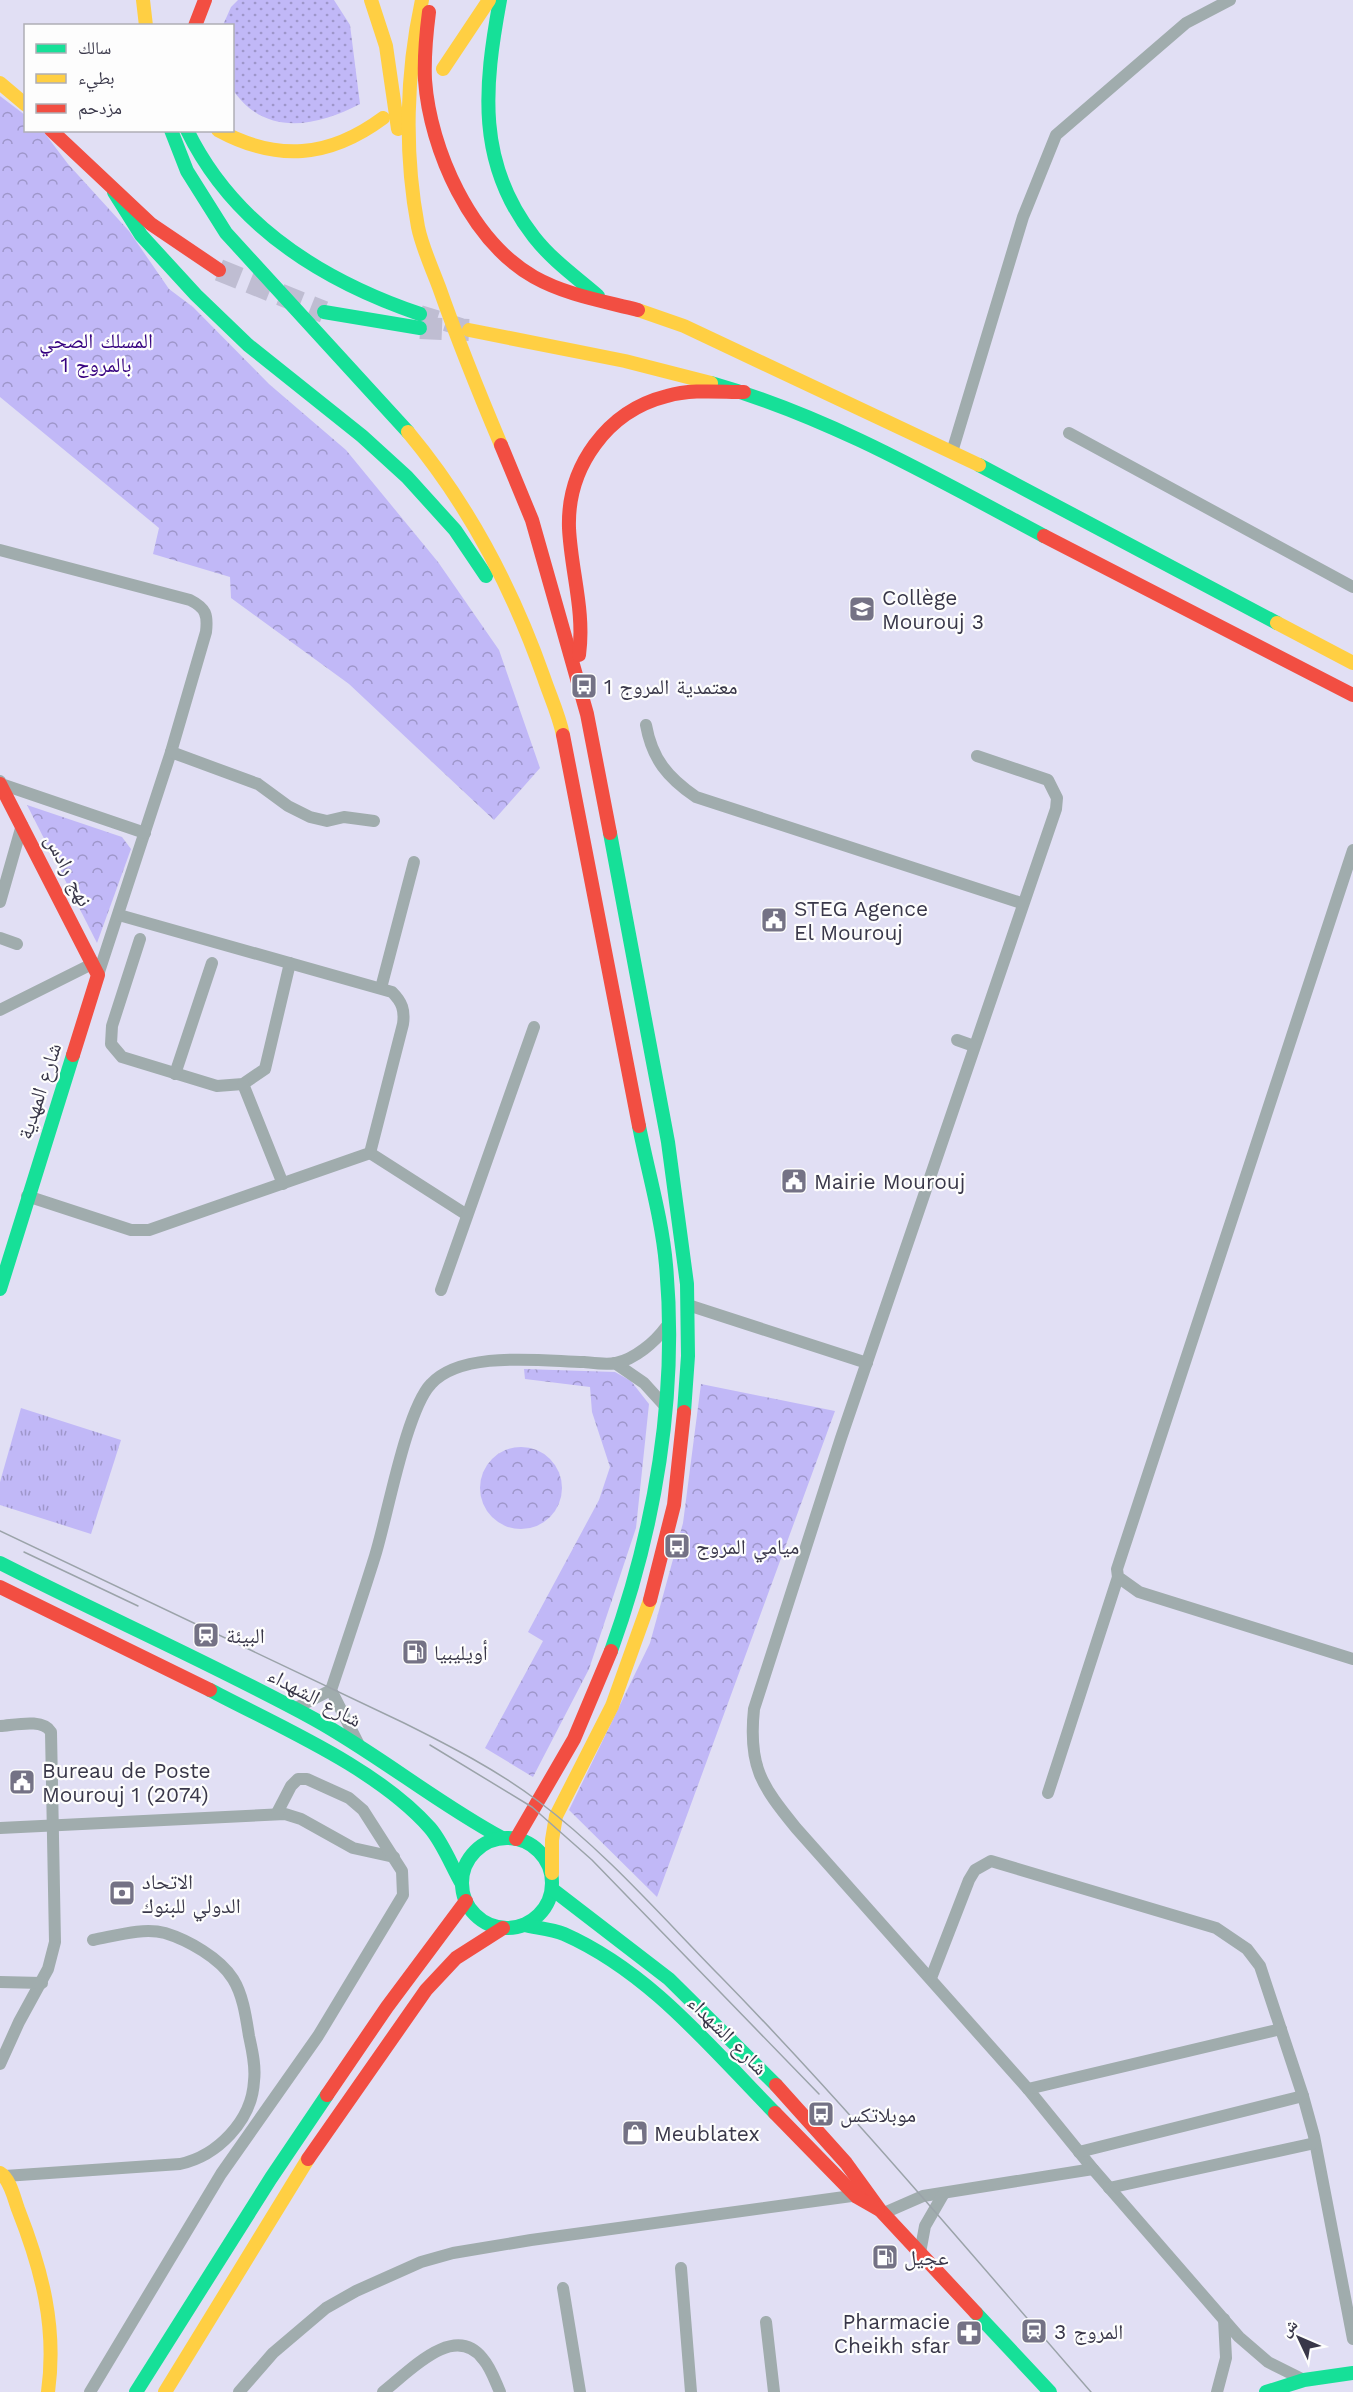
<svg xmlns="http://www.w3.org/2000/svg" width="1353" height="2392" font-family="'Work Sans','Noto Naskh Arabic',sans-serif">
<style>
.grass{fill:url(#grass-tufts)}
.park{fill:url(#park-crowns)}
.garden{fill:url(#garden-dots)}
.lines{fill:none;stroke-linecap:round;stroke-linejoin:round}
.secondary-tunnel{stroke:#bfbdd2;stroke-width:18;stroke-dasharray:18 9;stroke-linecap:butt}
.highway-tunnel{stroke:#bfbdd2;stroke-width:22;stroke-dasharray:22 11;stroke-linecap:butt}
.street{stroke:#a0acad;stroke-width:12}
.fast{stroke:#16e098;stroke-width:14}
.slow{stroke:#ffcf43;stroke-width:14}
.jam{stroke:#f24e42;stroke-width:14}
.tram{stroke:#9ba3a9;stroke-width:1.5}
.labels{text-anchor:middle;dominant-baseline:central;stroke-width:4.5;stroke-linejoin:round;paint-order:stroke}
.park-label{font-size:21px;fill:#35017f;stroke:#fdfdfd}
.poi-label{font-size:21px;fill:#393749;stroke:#fdfdfd;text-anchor:start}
.street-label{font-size:21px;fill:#393749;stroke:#fdfdfd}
</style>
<defs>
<pattern id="grass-tufts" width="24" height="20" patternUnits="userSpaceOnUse" patternTransform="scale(1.5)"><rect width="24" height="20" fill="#c1b8f7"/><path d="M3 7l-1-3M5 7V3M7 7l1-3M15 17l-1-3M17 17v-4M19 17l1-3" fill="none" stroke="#9e96ca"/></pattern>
<pattern id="park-crowns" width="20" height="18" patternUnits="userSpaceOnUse" patternTransform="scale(1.5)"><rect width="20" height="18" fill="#c1b8f7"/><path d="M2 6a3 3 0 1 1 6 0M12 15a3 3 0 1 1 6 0" fill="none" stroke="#9e96ca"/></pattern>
<pattern id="garden-dots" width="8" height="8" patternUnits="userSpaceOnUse" patternTransform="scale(1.5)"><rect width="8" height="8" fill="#c1b8f7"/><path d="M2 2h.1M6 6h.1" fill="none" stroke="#9e96ca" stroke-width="1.8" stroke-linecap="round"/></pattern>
</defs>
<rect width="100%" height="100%" fill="#e1dff4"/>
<path class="grass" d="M 21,1408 L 121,1440 L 91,1534 L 0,1505 L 0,1482 Z"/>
<g class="park">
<path d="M 0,96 L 25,115 L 26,130 L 43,131 L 68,164 L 129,231 L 169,289 L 193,307 L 269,384 L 346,450 L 438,562 L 499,650 L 540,768 L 494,820 L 349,684 L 231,598 L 230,577 L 153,554 L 159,528 L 0,397 Z"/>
<path d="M 27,805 L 122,837 L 131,849 L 97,943 Z"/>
<path d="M 524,1369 L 615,1372 L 631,1381 L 649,1404 L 636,1528 L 589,1669 L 533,1777 L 485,1748 L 543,1641 L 528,1632 L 599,1500 L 610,1467 L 592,1412 L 590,1387 L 525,1379 Z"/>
<path d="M 701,1384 L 835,1411 L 657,1897 L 569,1810 L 650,1643 L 683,1523 Z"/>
<circle cx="521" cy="1488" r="41"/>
</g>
<path class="garden" d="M 238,0 L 334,0 L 350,25 L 360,104 C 316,127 265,137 233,90 L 232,26 L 223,25 L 231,7 Z"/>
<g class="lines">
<path class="secondary-tunnel" d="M 420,314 L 461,327"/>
<g class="highway-tunnel">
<path d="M 219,270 L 324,312"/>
<path d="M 420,328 L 469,330"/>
</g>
<g class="street">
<path d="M 1069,433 L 1353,587"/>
<path d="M 952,452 L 1023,217 L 1056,135 L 1186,23 L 1230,0"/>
<path d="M 0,550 L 190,600 C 206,608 208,615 206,632 L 171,752 L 98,975"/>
<path d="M 646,725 C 652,759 668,778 696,797 L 1021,903"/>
<path d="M 171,752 L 258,784 L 288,806 L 310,817 L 327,821 L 344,817 L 374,821"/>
<path d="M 977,756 L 1048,780 L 1057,798 L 1056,809 L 841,1438 L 754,1709 C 748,1766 761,1785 796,1828 L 1028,2089 L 1093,2169 L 1239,2337 L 1268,2362 L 1304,2380"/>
<path d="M 0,781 L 1,784 L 145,833"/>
<path d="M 1353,850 L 1117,1569 L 1118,1577 L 1139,1592 L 1353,1659"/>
<path d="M 0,902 L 22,825"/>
<path d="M 0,938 L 17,944"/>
<path d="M 140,939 L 112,1026 L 111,1044 L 122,1057 L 217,1086 L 243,1084 L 265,1069 L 290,963"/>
<path d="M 381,988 L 414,862"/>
<path d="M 0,1010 L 94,963"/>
<path d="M 957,1040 L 974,1046"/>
<path d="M 175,1074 L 212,963"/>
<path d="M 243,1084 L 283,1184"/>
<path d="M 370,1153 L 467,1215"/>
<path d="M 27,1196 L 131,1230 L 149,1230 L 370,1153 L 403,1024 C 405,1010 402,1002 392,992 L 119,915"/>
<path d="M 441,1290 L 534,1027"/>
<path d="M 688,1305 L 867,1363"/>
<path d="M 615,1363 L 644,1383 L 664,1405"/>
<path d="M 294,1709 L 331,1690"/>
<path d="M 0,1726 C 15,1725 43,1718 51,1732 L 55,1942 L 48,1969 L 19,2022 L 0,2064"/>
<path d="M 358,1743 L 331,1690 C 346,1645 361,1601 375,1556 C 387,1518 406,1410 431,1384 C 462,1350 541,1361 584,1362 C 594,1363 606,1365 616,1363 C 635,1359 655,1342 666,1327"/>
<path d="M 1048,1793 L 1118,1577"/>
<path d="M 0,1828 L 285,1814 L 301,1819 L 353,1848 L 394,1857"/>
<path d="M 931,1978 L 969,1880 L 975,1870 L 991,1861 L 1216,1928 L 1247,1949 L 1260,1966 L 1303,2096 L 1314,2136 L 1353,2339"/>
<path d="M 0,1982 L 42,1983"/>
<path d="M 1028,2089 L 1281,2029"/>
<path d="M 1079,2152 L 1303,2096"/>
<path d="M 5,2176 L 180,2164 C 217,2156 252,2121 254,2081 C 256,2066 252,2050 249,2036 C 246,2017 243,1995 233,1979 C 220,1958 188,1940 165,1933 C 143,1927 115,1936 93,1940"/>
<path d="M 1109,2188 L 1315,2143"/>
<path d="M 884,2213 L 923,2196 L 1093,2169"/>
<path d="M 920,2253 L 925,2226 L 944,2193"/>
<path d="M 681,2268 L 691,2392"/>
<path d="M 563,2288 L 580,2392"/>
<path d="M 766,2322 L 774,2392"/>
<path d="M 90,2392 L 221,2174 L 318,2036 L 403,1895 L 402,1871 L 363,1810 L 349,1798 L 307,1779 L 298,1779 L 291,1786 L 277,1813"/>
<path d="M 239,2392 L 273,2353 L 326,2308 L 356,2291 L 421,2262 L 453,2253 L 531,2240 L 859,2195"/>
<path d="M 383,2392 C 408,2373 454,2321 483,2359 C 491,2368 495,2381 500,2392"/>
<path d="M 1217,2392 L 1226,2358 L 1224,2319"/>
</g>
<g class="fast">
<path d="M 500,0 C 484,87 476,163 534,237 C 552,260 576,277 598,296"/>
<path d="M 171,130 L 187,171 L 226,233 L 408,432"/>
<path d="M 187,130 C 233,225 323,281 420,314"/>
<path d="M 114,192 L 141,235 L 196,295 L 248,345 L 362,436 L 407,477 L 455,530 L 486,576"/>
<path d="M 324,312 L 420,328"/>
<path d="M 711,383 C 830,417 935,478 1044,536"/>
<path d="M 979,465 L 1277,623"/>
<path d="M 610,833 L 668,1142 L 687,1284 L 688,1356 L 684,1412"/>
<path d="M 0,1289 L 73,1055"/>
<path d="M 0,1563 C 104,1616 211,1663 314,1719 C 379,1755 437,1803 502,1838"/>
<path d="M 611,1651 C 655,1529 678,1395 666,1265 C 662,1219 648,1172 639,1126"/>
<path d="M 210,1690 C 280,1727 377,1768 430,1828 C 443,1843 452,1867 462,1884"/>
<circle cx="507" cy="1883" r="45"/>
<path d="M 552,1889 L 669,1979 L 776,2085"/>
<path d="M 524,1925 C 537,1928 552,1929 564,1934 C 650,1972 711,2048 775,2113"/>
<path d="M 976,2313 L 1050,2392"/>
<path d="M 136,2392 L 271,2178 L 327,2095"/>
<path d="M 1266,2392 L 1304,2380 L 1353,2373"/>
</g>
<g class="slow">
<path d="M 143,0 L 146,26"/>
<path d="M 371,0 L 386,46 L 398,129"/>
<path d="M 422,0 C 406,73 404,153 418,227 C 422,247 432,268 439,287 C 458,341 479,393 501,445"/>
<path d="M 443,69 L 489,0"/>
<path d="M 0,83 L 26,105"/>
<path d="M 218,130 C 277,162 329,158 383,118"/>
<path d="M 638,310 L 684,326 L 979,465"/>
<path d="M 469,330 L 625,361 L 711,383"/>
<path d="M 408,432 C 468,504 513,590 544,678 C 550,696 559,715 563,735"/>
<path d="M 1277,623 L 1353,663"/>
<path d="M 552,1873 L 552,1840 L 556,1816 L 612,1706 L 650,1600"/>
<path d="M 0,2173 C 10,2179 14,2198 18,2209 C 42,2270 57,2327 48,2392"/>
<path d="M 165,2392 L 308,2159"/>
</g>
<g class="jam">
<path d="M 429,12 C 426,35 424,57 425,80 C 430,150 471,241 534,277 C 566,295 603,301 638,310"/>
<path d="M 195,26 L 205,0"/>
<path d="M 51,130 L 151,224 L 219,270"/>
<path d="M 501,445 L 532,520 L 587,714 L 610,833"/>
<path d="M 1044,536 L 1353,695"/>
<path d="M 579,655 C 585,611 571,571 569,528 C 567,467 607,411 667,396 C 692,389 719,392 744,392"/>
<path d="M 563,735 L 639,1126"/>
<path d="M 0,784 L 98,975 L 73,1055"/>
<path d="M 0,1587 L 210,1690"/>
<path d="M 650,1600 L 674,1505 L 684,1412"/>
<path d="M 516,1839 L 574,1739 L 611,1651"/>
<path d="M 776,2085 L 846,2163 L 880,2210 L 976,2313"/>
<path d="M 327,2095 L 387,2007 L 466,1901"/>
<path d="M 775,2113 L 857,2197 L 878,2209"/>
<path d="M 308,2159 L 426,1990 L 456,1958 L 503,1928"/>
</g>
<g class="tram">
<path d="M 0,1531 L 404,1723 C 450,1746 497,1770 538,1801 C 605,1851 662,1917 720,1976 C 850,2109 969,2252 1091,2392"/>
<path d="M 24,1552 L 138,1606"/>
<path d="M 430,1745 L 532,1807 L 592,1860 L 819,2094"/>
</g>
</g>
<defs>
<symbol id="school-square" viewBox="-11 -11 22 22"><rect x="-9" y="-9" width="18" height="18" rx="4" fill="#747285" stroke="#fdfdfd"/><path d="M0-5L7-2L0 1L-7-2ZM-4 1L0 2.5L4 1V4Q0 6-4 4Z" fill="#fff"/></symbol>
<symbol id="bus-square" viewBox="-11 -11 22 22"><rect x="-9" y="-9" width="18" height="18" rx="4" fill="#747285" stroke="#fdfdfd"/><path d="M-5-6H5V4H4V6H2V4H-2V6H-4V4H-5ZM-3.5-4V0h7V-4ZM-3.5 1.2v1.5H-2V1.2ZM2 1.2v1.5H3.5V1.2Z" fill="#fff"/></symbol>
<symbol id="civic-square" viewBox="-11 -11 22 22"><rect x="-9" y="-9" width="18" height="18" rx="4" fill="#747285" stroke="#fdfdfd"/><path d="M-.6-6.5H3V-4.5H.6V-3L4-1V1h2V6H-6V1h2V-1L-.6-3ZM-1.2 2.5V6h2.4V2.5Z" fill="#fff"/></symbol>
<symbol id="station-square" viewBox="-11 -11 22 22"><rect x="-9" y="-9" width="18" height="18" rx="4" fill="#747285" stroke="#fdfdfd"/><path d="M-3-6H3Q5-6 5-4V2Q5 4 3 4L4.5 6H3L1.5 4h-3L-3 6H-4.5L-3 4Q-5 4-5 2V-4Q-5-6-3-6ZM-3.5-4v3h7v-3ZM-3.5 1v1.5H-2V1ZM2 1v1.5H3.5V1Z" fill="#fff"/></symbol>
<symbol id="fuel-square" viewBox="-11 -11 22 22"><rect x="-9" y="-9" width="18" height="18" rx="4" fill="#747285" stroke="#fdfdfd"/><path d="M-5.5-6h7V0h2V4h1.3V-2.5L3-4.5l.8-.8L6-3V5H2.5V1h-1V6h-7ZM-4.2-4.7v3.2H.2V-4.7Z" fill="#fff"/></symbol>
<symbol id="bank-square" viewBox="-11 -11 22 22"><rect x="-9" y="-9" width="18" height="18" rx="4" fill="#747285" stroke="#fdfdfd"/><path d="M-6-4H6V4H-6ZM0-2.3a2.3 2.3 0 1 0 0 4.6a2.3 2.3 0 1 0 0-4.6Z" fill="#fff"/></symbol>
<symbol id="shop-square" viewBox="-11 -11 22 22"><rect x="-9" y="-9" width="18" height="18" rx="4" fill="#747285" stroke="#fdfdfd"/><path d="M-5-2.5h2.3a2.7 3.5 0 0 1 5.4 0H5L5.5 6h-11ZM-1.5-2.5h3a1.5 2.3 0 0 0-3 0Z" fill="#fff"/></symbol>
<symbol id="pharmacy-square" viewBox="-11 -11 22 22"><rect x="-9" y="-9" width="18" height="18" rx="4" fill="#747285" stroke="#fdfdfd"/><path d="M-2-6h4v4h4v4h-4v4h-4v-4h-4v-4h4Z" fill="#fff"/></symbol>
</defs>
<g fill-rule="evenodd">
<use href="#school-square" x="847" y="594" width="30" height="30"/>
<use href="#bus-square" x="569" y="671" width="30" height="30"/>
<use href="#civic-square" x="759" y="905" width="30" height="30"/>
<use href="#civic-square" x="779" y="1166" width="30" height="30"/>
<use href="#bus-square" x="662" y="1531" width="30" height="30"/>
<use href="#station-square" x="191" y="1620" width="30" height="30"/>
<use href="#fuel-square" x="400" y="1637" width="30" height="30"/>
<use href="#civic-square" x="7" y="1767" width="30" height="30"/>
<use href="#bank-square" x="107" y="1878" width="30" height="30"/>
<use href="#bus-square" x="806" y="2099" width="30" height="30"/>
<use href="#shop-square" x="620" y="2118" width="30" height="30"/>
<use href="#fuel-square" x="870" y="2242" width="30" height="30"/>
<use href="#station-square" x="1019" y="2316" width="30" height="30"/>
<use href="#pharmacy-square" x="954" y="2318" width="30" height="30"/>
</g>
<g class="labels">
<g class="park-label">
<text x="96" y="340">المسلك الصحي<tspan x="96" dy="24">بالمروج 1</tspan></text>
</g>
<g class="poi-label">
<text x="882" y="597">Collège<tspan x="882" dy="24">Mourouj 3</tspan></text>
<text x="604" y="686">معتمدية المروج 1</text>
<text x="794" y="908">STEG Agence<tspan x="794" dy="24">El Mourouj</tspan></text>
<text x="814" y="1181">Mairie Mourouj</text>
<text x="696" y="1546">ميامي المروج</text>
<text x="226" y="1635">البيئة</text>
<text x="434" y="1652">أويليبيا</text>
<text x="42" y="1770">Bureau de Poste<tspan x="42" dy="24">Mourouj 1 (2074)</tspan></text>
<text x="142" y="1881">الاتحاد<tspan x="142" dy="24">الدولي للبنوك</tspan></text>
<text x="840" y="2114">موبلاتكس</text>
<text x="654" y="2133">Meublatex</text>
<text x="904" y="2257">عجيل</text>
<text x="950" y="2321" text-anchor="end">Pharmacie<tspan x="950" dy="24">Cheikh sfar</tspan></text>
<text x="1054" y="2331">المروج 3</text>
</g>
<g class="street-label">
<text transform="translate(69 870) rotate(63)">نهج رادس</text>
<text transform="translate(39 1091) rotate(-72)">شارع المهدية</text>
<text transform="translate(315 1697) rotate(28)">شارع الشهداء</text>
<text transform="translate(728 2035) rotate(45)">شارع الشهداء</text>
</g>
</g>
<rect x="24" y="24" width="210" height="108" fill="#fdfdfd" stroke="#afaeb5" stroke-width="1.5"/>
<rect x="36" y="44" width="30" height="9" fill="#16e098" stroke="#afaeb5" stroke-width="1.5"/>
<text x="78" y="54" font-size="18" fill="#393749">سالك</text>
<rect x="36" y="74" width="30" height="9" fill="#ffcf43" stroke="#afaeb5" stroke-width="1.5"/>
<text x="78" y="84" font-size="18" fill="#393749">بطيء</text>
<rect x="36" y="104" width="30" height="9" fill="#f24e42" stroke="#afaeb5" stroke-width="1.5"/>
<text x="78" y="114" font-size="18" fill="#393749">مزدحم</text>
<g transform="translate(1299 2338) rotate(314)" stroke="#fdfdfd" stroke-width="4.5" paint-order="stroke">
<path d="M0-4.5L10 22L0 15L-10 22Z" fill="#393749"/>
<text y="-9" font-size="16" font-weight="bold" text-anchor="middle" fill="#393749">ش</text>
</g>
</svg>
